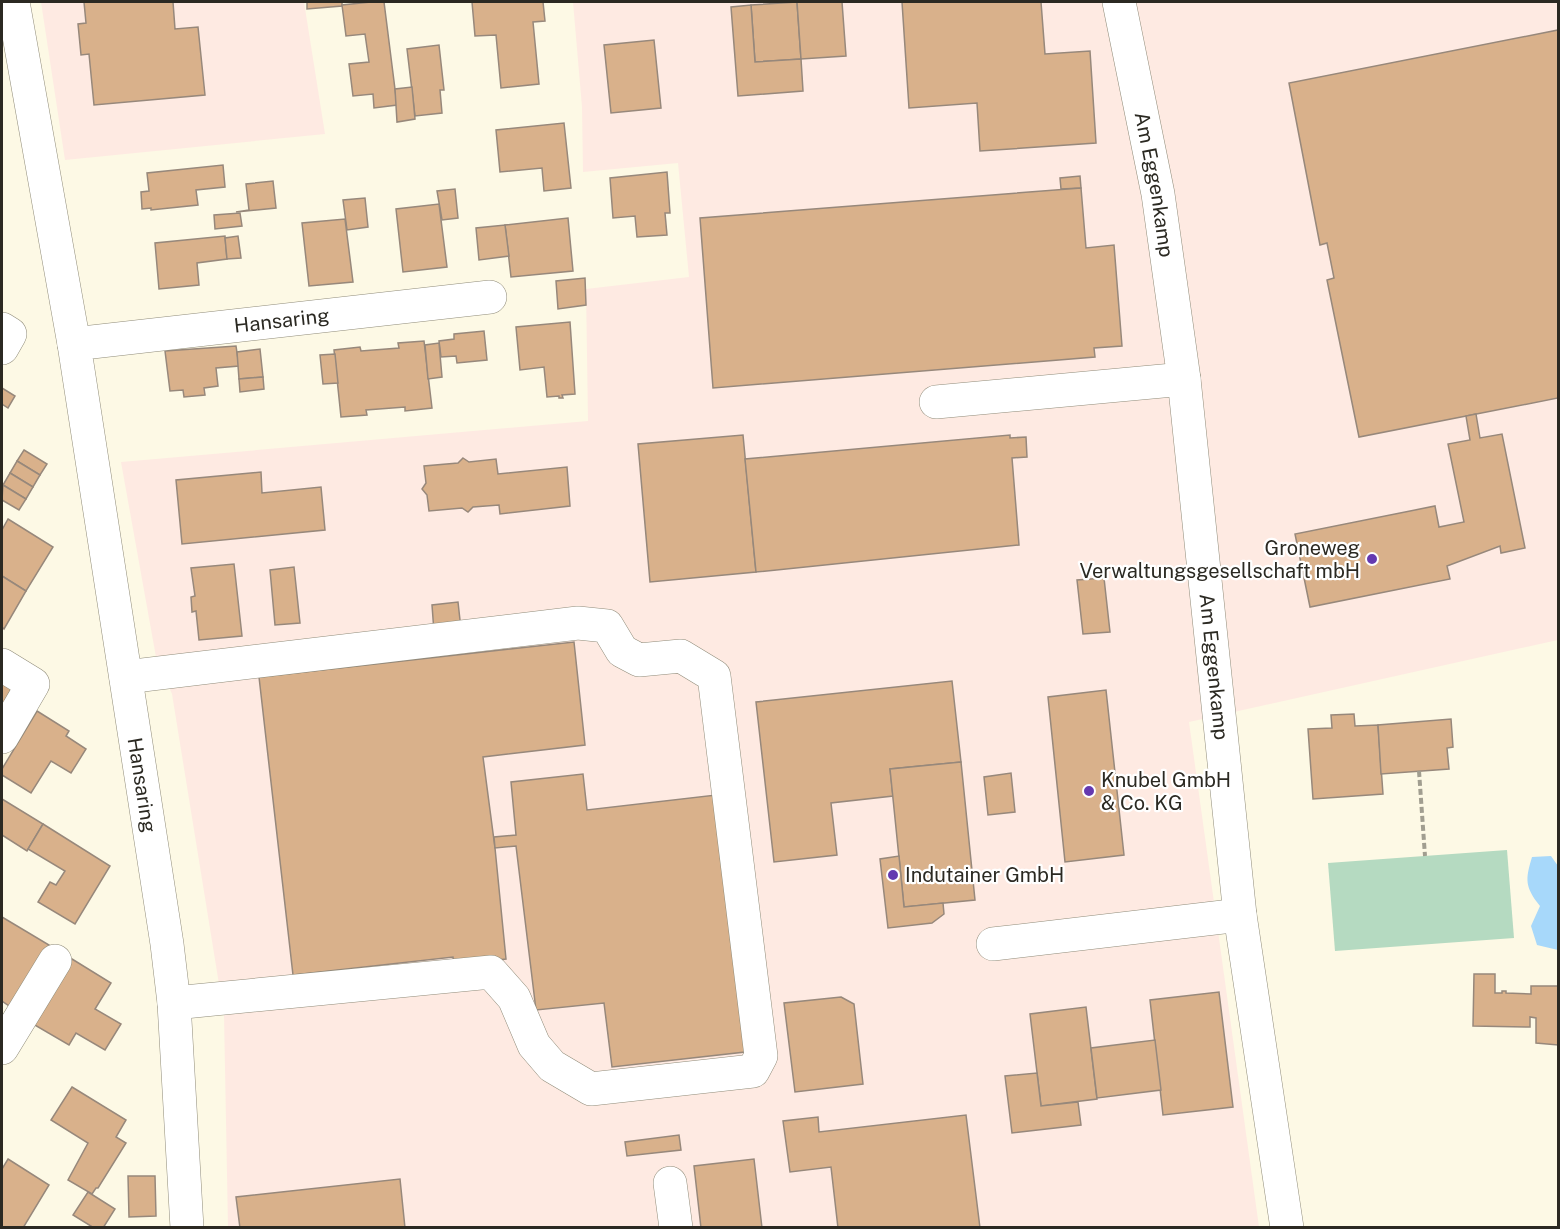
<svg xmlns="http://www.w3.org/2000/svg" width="1560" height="1229" font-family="'Public Sans',sans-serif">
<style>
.commercial{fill:#feeae2}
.green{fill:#b5dac1}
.water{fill:#a7d8fa}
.building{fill:#d9b18b;stroke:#97887b;stroke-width:1.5}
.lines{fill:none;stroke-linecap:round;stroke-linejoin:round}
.minor-casing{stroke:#908c7a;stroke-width:34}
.path{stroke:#a19e90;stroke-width:4;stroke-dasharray:6 3;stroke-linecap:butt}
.minor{stroke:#fff;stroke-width:33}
.poi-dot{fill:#6439b0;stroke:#fff;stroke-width:2}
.labels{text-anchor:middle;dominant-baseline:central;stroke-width:4.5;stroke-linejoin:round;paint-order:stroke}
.street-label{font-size:20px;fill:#2b2922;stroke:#fff}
.poi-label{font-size:20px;fill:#2b2922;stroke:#fff;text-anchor:start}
</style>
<rect width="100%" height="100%" fill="#fdf9e5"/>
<g class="commercial">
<path d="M 41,2 L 304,2 L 325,134 L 65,160 Z"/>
<path d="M 573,2 L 1558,2 L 1558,640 L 1189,722 L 1259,1227 L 228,1227 L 224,1015 L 172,694 L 156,657 L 121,462 L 588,421 L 586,289 L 689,277 L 678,163 L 583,172 L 582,107 Z"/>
</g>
<path class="green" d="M 1507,850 L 1514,938 L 1335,951 L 1328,863 Z"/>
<path class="water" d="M 1551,856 L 1558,866 L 1558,950 L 1537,945 L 1531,926 L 1540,906 C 1525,887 1525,880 1532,857 Z"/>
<g class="building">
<path d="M 84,2 L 173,2 L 175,29 L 198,27 L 205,95 L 94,105 L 89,54 L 81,55 L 78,24 L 86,23 Z"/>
<path d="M 307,2 L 342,2 L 342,6 L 307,9 Z"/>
<path d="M 371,2 L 384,2 L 397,105 L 374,108 L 373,94 L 353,96 L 349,64 L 369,62 L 365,34 L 346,36 L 342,5 Z"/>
<path d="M 472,2 L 543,2 L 545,21 L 533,22 L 539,84 L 501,88 L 496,35 L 475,36 Z"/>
<path d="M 797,2 L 801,59 L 755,62 L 751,5 Z"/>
<path d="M 797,2 L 842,2 L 846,56 L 801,59 Z"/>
<path d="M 902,2 L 1041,2 L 1045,54 L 1090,51 L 1096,143 L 980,151 L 977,103 L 909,108 Z"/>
<path d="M 751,5 L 755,62 L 801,59 L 803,91 L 738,96 L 731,7 Z"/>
<path d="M 1558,30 L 1558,398 L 1359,437 L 1327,280 L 1334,278 L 1327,243 L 1320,245 L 1289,83 Z"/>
<path d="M 654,40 L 661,108 L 611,113 L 604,45 Z"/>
<path d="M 439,45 L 444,90 L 440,90 L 442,113 L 415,116 L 407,49 Z"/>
<path d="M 412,87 L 415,119 L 397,122 L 395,89 Z"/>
<path d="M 564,123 L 571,188 L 544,191 L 542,168 L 500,172 L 496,130 Z"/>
<path d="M 223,165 L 225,187 L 196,190 L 198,205 L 151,210 L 151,208 L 142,209 L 141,192 L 149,191 L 147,173 Z"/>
<path d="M 667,172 L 670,213 L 665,213 L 667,235 L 637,237 L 635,216 L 613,218 L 610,178 Z"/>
<path d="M 1080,176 L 1081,188 L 1061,189 L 1060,178 Z"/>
<path d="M 273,181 L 276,208 L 236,212 L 249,210 L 246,184 Z"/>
<path d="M 1081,188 L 1086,248 L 1114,245 L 1122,346 L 1094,348 L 1095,357 L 713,388 L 700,218 Z"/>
<path d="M 455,189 L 458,218 L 442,220 L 437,191 Z"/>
<path d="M 365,198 L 368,227 L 347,230 L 343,200 Z"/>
<path d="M 439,204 L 447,267 L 403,272 L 396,209 Z"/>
<path d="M 240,213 L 242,226 L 215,229 L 214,215 Z"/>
<path d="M 568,218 L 573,271 L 511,277 L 505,225 Z"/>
<path d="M 345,219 L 353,282 L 309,286 L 302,223 Z"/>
<path d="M 505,225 L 509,256 L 479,260 L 476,228 Z"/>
<path d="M 225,236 L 227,259 L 197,263 L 199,285 L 159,289 L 155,243 Z"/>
<path d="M 238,236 L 241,258 L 227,259 L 225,238 Z"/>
<path d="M 585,278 L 586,305 L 558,309 L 556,281 Z"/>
<path d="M 570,322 L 575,394 L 562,395 L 563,398 L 559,398 L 559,396 L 547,397 L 544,367 L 520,370 L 516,327 Z"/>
<path d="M 484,331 L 487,360 L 457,363 L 456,356 L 441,357 L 439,341 L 454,339 L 454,334 Z"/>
<path d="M 424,341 L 432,408 L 405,411 L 405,407 L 366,410 L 367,415 L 341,417 L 334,350 L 360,347 L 361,351 L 399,348 L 398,343 Z"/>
<path d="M 439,343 L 442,377 L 428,379 L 425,345 Z"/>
<path d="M 236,346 L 239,366 L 216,368 L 218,386 L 204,388 L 205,395 L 184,397 L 183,390 L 170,391 L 165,351 Z"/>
<path d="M 260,349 L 263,377 L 239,379 L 237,352 Z"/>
<path d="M 335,354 L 338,383 L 323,384 L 320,355 Z"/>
<path d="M 263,377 L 264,389 L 240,392 L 239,379 Z"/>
<path d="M 2,388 L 15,396 L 8,408 L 2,404 Z"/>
<path d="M 1476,414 L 1480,438 L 1502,434 L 1525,548 L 1501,553 L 1500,546 L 1447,566 L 1450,579 L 1310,607 L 1295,534 L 1435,506 L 1439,527 L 1464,522 L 1448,444 L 1470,440 L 1466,416 Z"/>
<path d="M 743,435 L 756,572 L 650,582 L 638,444 Z"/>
<path d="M 1010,435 L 1010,438 L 1026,437 L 1027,457 L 1012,458 L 1019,545 L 756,572 L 745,459 Z"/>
<path d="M 24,450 L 47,464 L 40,475 L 17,461 Z"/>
<path d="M 463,458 L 469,462 L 496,459 L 498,474 L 567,467 L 570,506 L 500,514 L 499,505 L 473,507 L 468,512 L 462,508 L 429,511 L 427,495 L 422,489 L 426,483 L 424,466 L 458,463 Z"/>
<path d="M 17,461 L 40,475 L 33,487 L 10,473 Z"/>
<path d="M 261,472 L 262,493 L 321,487 L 325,530 L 182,544 L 176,480 Z"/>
<path d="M 10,473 L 33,487 L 26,499 L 3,485 Z"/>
<path d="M 3,485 L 26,499 L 19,510 L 2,500 Z"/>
<path d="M 8,519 L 53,547 L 26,591 L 2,576 L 2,530 Z"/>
<path d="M 234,564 L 242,636 L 199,640 L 196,611 L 192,612 L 191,597 L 195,596 L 191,568 Z"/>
<path d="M 294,567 L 300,623 L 275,625 L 270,570 Z"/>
<path d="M 2,576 L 26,591 L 4,629 L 2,627 Z"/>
<path d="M 1104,578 L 1110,632 L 1083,634 L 1077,580 Z"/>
<path d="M 458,602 L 461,629 L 434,632 L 432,605 Z"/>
<path d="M 574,642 L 585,745 L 483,757 L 495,848 L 506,959 L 454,965 L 453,957 L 293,975 L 259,677 Z"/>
<path d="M 2,674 L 15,682 L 2,706 Z"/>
<path d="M 952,681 L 961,762 L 890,769 L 893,796 L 831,803 L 837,855 L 774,862 L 756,702 Z"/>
<path d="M 1106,690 L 1124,855 L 1065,862 L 1048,697 Z"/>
<path d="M 37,711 L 69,731 L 66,736 L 86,749 L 71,773 L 51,761 L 31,793 L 2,775 L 2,769 Z"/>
<path d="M 1354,714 L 1355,726 L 1378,725 L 1383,794 L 1313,799 L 1308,729 L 1332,728 L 1331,715 Z"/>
<path d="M 1451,719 L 1453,747 L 1447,748 L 1449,769 L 1381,774 L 1378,725 Z"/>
<path d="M 961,762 L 975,900 L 904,907 L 890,769 Z"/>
<path d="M 1011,773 L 1015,812 L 988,815 L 984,777 Z"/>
<path d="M 583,774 L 587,810 L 716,795 L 745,1052 L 612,1067 L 604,1003 L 536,1010 L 516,846 L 495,848 L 494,837 L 516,835 L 511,782 Z"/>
<path d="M 2,799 L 43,824 L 27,851 L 2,835 Z"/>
<path d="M 43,824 L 110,866 L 75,924 L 38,902 L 50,882 L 56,885 L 65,871 L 28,849 Z"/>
<path d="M 899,856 L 904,907 L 943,903 L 944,914 L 932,923 L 888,928 L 880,859 Z"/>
<path d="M 2,917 L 49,945 L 12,1008 L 2,1001 Z"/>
<path d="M 72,959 L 111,983 L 95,1009 L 121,1024 L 105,1050 L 76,1033 L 69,1045 L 33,1024 Z"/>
<path d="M 1474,974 L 1495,974 L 1495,993 L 1502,993 L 1502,991 L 1506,991 L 1506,993 L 1531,994 L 1531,986 L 1558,986 L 1558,1045 L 1536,1043 L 1536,1018 L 1530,1017 L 1530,1027 L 1473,1026 Z"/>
<path d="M 1219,992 L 1233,1107 L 1163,1115 L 1150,1000 Z"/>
<path d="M 841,997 L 854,1004 L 863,1084 L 795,1092 L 784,1003 Z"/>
<path d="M 1086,1007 L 1097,1099 L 1041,1106 L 1030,1014 Z"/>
<path d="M 1155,1040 L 1161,1090 L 1097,1098 L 1091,1048 Z"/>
<path d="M 1037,1073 L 1041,1106 L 1078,1102 L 1081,1125 L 1012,1133 L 1005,1076 Z"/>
<path d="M 72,1087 L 126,1120 L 116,1137 L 126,1143 L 98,1188 L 96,1188 L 92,1194 L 68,1180 L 88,1143 L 51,1120 Z"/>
<path d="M 966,1115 L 980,1228 L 838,1228 L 831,1167 L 790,1172 L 783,1121 L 818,1117 L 819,1132 Z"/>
<path d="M 679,1135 L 681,1150 L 627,1156 L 625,1142 Z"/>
<path d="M 8,1159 L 49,1185 L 23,1228 L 2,1228 L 2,1169 Z"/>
<path d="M 754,1159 L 762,1228 L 701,1228 L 694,1166 Z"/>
<path d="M 128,1176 L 155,1176 L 156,1216 L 129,1217 Z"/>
<path d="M 400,1179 L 405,1228 L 240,1228 L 236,1197 Z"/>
<path d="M 88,1192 L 115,1209 L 103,1228 L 94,1228 L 73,1215 Z"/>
</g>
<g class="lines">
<defs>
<g id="minor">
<path d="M 13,2 L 74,344"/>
<path id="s1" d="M 1119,2 L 1158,194 L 1184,379 L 1240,915 L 1287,1228"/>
<path d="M 2,329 L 10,334 L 2,348"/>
<path d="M 936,402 L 1184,379"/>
<path d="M 2,665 L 33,684 L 2,737"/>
<path d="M 126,677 L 578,623 L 607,626 L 622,651 L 639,660 L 681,656 L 714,676 L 761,1056 L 753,1071 L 591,1089 L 552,1066 L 534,1045 L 514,998 L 491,972 L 174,1003"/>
<path d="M 993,944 L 1240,915"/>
<path d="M 2,1048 L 55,961"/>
<path d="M 670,1183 L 676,1228"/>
<path id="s2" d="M 187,1228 L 174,1003 L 167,944 L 74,344 L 490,297"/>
</g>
</defs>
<use href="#minor" class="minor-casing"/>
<path class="path" d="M 1419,771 L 1425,856"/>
<use href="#minor" class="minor"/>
</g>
<g class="poi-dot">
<circle cx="1372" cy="559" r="6"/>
<circle cx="1089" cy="791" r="6"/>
<circle cx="893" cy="875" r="6"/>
</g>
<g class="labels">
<g class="street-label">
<text stroke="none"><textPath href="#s1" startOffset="186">Am Eggenkamp</textPath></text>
<text stroke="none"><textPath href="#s2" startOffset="1101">Hansaring</textPath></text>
<text stroke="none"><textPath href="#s1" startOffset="672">Am Eggenkamp</textPath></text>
<text transform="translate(142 785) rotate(81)">Hansaring</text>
</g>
<g class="poi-label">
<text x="1360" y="548" text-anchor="end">Groneweg<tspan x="1360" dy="23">Verwaltungsgesellschaft mbH</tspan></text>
<text x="1101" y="780">Knubel GmbH<tspan x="1101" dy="23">&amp; Co. KG</tspan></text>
<text x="905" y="875">Indutainer GmbH</text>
</g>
</g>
<rect width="1560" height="1229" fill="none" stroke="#2b2922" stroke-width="6"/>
</svg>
